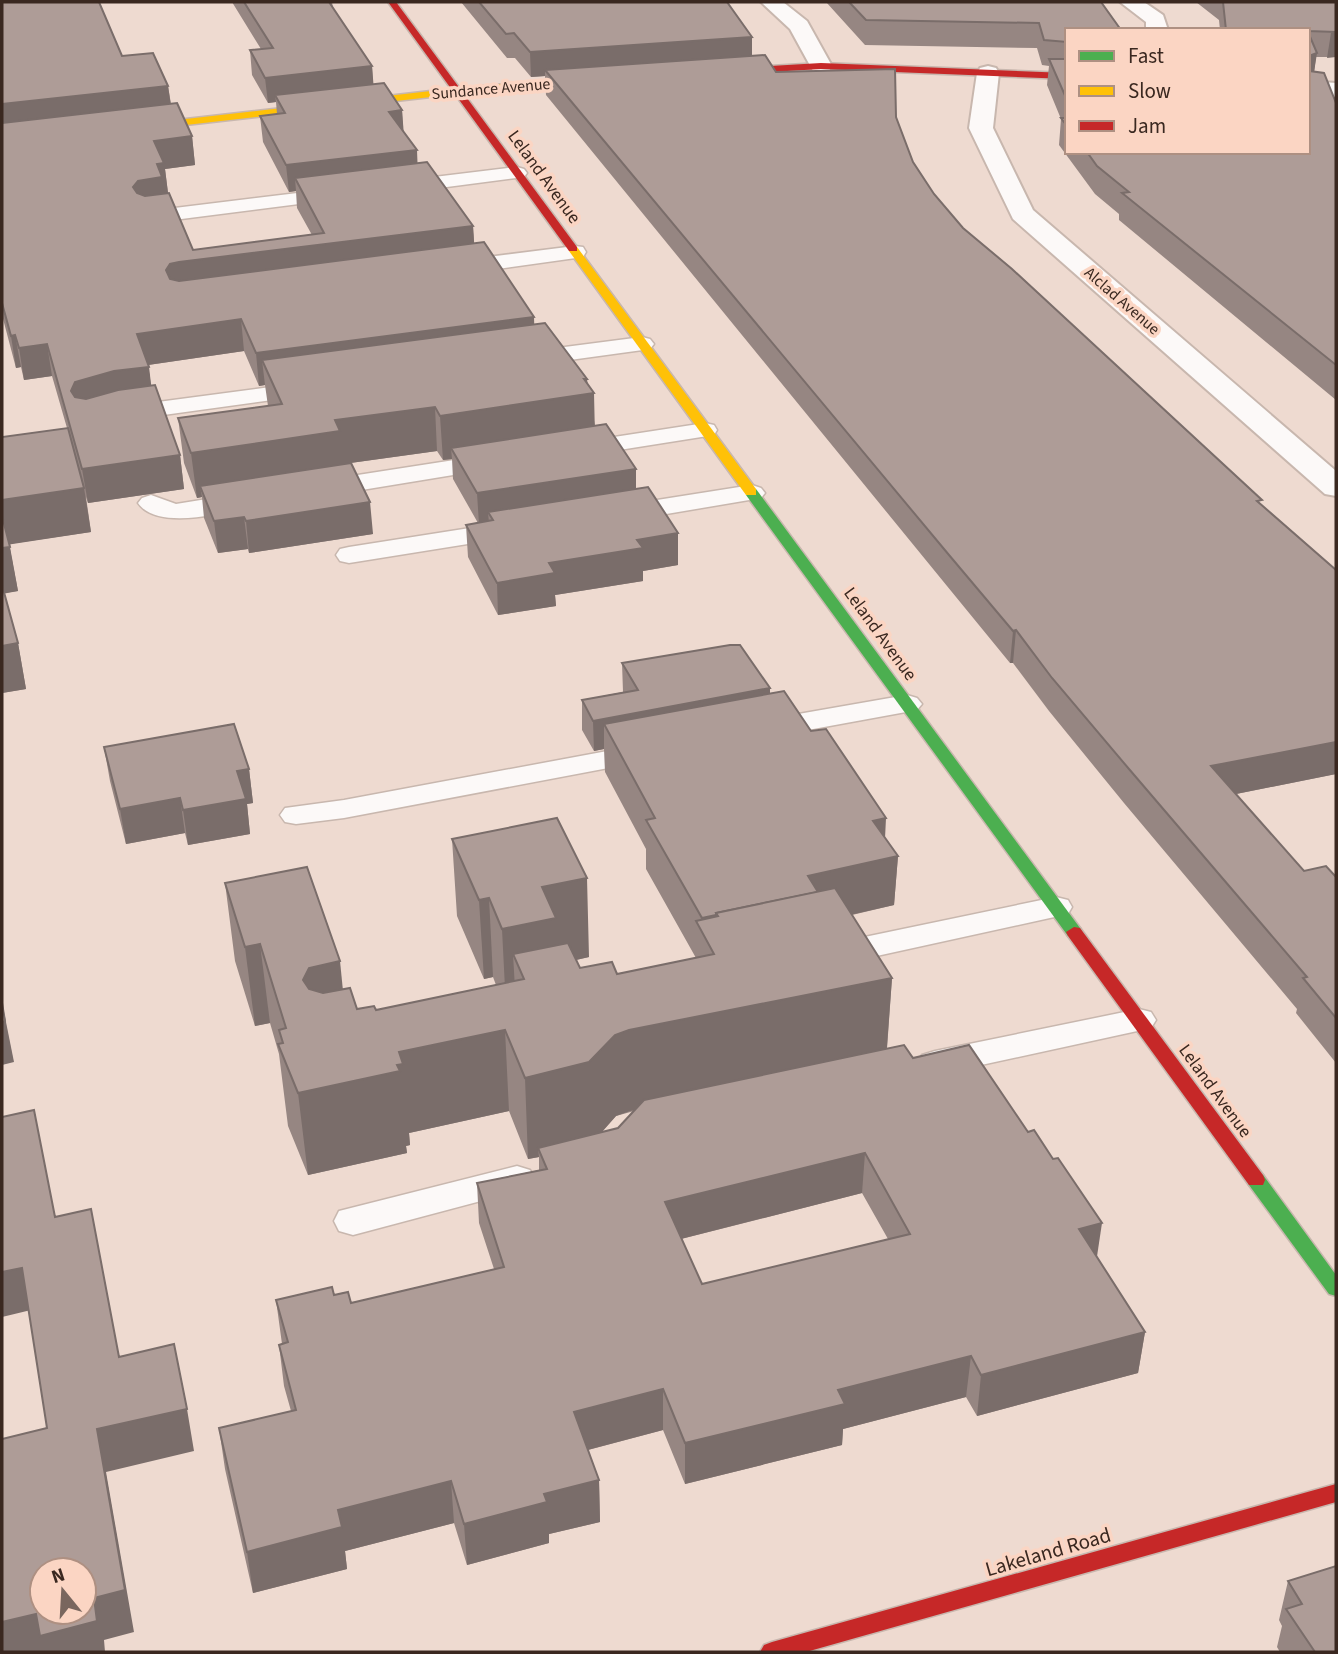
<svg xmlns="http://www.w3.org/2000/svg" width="1338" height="1654" font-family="'Source Sans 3',sans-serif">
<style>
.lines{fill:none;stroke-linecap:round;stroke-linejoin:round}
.lane-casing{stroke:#c8b7ae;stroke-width:3}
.street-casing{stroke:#c8b7ae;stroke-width:4}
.fast-casing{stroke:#c8b7ae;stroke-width:3}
.slow-casing{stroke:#c8b7ae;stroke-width:3}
.jam-casing{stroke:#c8b7ae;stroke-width:3}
.lane{fill:#fcf9f8;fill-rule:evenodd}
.street{fill:#fcf9f8;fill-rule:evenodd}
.fast{fill:#4caf50;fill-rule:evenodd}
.slow{fill:#ffc107;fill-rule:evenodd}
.jam{fill:#c62828;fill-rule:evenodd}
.wall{fill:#968682;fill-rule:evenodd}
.shaded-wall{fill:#7a6d6a}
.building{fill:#ae9c97;stroke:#7a6d6a;stroke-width:2;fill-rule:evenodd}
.labels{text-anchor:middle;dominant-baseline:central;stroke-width:7;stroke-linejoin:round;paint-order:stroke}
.far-street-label{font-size:16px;fill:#3a2820;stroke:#fbd5c3}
.street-label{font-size:18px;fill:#3a2820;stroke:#fbd5c3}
.near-street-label{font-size:21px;fill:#3a2820;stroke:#fbd5c3}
</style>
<rect width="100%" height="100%" fill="#eedad0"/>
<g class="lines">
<defs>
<g id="lane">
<path d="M 517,167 L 524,169 L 527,173 L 524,177 L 401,193 L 394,191 L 391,187 L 394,183 L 401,181 Z"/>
<path d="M 339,188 L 346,190 L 349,194 L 346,198 L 150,223 L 143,221 L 140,217 L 143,213 L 150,211 Z"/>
<path d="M 575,246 L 583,247 L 586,252 L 583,257 L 455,275 L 447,273 L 444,268 L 447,263 L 455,261 Z"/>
<path d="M 642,337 L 650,339 L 654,344 L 650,349 L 526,366 L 518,364 L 514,359 L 518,354 L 526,352 Z"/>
<path d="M 308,382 L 316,384 L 320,389 L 316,394 L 120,421 L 111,419 L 108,414 L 111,409 L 120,407 Z"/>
<path d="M 705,423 L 714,425 L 717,430 L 714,435 L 575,457 L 566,455 L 563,450 L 566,445 L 575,443 Z"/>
<path d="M 493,454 L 502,457 L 506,462 L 502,467 L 319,497 L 310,494 L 306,489 L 310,484 L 319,481 Z"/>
<path d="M 752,485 L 761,488 L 765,493 L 761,498 L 619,522 L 610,520 L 606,514 L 610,508 L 619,506 Z"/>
<path d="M 244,493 L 253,496 L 257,501 L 253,506 C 225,513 157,531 138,503 L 142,498 L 151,495 L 176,504 Z"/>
<path d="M 508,522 L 517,524 L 521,530 L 517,536 L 349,563 L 340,561 L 336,555 L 340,549 L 349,547 Z"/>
<path d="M 907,695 L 917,698 L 922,704 L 917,710 L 764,738 L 753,735 L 749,729 L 753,723 L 764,720 Z"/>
<path d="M 645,744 L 656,747 L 660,753 L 656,759 L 344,818 L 296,824 L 285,822 L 280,815 L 285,808 L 344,800 Z"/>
<path d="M 1056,897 L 1068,900 L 1072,907 L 1068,914 L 831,966 L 819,963 L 814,955 L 819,947 L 831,944 Z"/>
<path d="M 1139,1009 L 1151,1012 L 1156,1020 L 1151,1028 L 935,1075 L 922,1071 L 917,1063 L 922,1055 L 935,1051 Z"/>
<path d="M 517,1166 L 530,1170 L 536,1179 L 530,1188 L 353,1235 L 339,1231 L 334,1221 L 339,1211 Z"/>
</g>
<g id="street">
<path d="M 761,2 L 783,2 L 807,21 L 832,66 L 829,71 L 813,71 L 790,29 Z"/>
<path d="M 1120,2 L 1144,2 L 1163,15 L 1168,30 L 1146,30 L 1146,22 Z"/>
<path d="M 988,66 L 996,68 L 999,73 L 993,128 L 1033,210 L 1336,471 L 1336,496 L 1325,494 L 1013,219 L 969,128 L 977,73 L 980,68 Z"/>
<path d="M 1308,81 L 1336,83 L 1336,97 L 1308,95 Z"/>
</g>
<g id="fast">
<path d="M 751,488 L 756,489 L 1080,928 L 1082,932 L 1080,936 L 1068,936 L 746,495 L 746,489 Z"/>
<path d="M 1256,1173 L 1263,1175 L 1336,1275 L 1336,1296 L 1329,1294 L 1249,1185 L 1247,1180 L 1249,1175 Z"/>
</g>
<g id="slow">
<path d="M 598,77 L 603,80 L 601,82 L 457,94 L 133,131 L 128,128 L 133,125 L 457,88 Z"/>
<path d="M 569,247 L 577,247 L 756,489 L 756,495 L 746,495 L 569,251 Z"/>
</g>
<g id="jam">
<path d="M 388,2 L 396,2 L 577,247 L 577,251 L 569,251 Z"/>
<path d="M 821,63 L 1067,73 L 1067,79 L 821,69 L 721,75 L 716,72 L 721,69 Z"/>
<path d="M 1074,927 L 1080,928 L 1263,1175 L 1265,1180 L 1263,1185 L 1249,1185 L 1068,936 L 1066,932 Z"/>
<path d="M 1336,1484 L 1336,1502 L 806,1652 L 760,1652 L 764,1645 L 772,1642 Z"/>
</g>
</defs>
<use href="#lane" class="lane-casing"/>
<use href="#street" class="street-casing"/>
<use href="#fast" class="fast-casing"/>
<use href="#slow" class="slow-casing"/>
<use href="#jam" class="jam-casing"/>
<use href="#lane" class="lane"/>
<use href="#street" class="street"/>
<use href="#fast" class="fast"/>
<use href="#slow" class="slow"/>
<use href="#jam" class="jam"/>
</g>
<g class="wall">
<path d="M 2,2 L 122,56 L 168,86 L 171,104 L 192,136 L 195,165 L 165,169 L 168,193 L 193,250 L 312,235 L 297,208 L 296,191 L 289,192 L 263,142 L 260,116 L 277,114 L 276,102 L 268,103 L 252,75 L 250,50 L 261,49 L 232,2 L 332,2 L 333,8 L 372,66 L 373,84 L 402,110 L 403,131 L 417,150 L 417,163 L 473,226 L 474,243 L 534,317 L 534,325 L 587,379 L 595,426 L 636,489 L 678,533 L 678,565 L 643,571 L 643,581 L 555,595 L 556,606 L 498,615 L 468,557 L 466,525 L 478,523 L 453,479 L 452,459 L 443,460 L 437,451 L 343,464 L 373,534 L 249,553 L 248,549 L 218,553 L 204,518 L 202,497 L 197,498 L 184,463 L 178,418 L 268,406 L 265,385 L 259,386 L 244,351 L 148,365 L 151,386 L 180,455 L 184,489 L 88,503 L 86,497 L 91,532 L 9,544 L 18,591 L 4,593 L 18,643 L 26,689 L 2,693 L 2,437 L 67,428 L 52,376 L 24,380 L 21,367 L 16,368 L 2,315 Z"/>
<path d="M 461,2 L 727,2 L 752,37 L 752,56 L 776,72 L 896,117 L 913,162 L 934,194 L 963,228 L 1261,505 L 1336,570 L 1336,774 L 1236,794 L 1304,871 L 1336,877 L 1336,1063 L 1296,1013 L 1297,1009 L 1124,803 L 1049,711 L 1013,663 L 1010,663 L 947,586 L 546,95 L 545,76 L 531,77 L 515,58 L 507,58 Z"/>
<path d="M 826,2 L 1101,2 L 1067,30 L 1067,152 L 1308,152 L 1308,30 L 1220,30 L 1219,20 L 1196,2 L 1336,2 L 1336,57 L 1316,57 L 1314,72 L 1336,103 L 1336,400 L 1119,220 L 1119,214 L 1095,194 L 1059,145 L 1061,119 L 1047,85 L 1049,66 L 1042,65 L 1037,48 L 865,45 Z"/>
<path d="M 622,663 L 770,688 L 770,694 L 811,731 L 898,856 L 894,905 L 852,915 L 892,978 L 887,1049 L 913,1058 L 1097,1257 L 1145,1332 L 1138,1373 L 977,1416 L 966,1397 L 843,1429 L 842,1445 L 685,1484 L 663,1430 L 588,1450 L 599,1480 L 600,1522 L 549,1534 L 549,1543 L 467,1565 L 454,1523 L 345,1551 L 347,1569 L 253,1593 L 225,1469 L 219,1428 L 291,1411 L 284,1386 L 279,1345 L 282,1344 L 276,1300 L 334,1295 L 351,1303 L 494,1269 L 479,1223 L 477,1183 L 539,1170 L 539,1157 L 528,1159 L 509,1111 L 409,1133 L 410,1145 L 406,1146 L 407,1153 L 308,1175 L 288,1126 L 279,1054 L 270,1023 L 255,1026 L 235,961 L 225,883 L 343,989 L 357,1009 L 376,1010 L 496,985 L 493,977 L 484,979 L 457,916 L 452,839 L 589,957 L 576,960 L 580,968 L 617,974 L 696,958 L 646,869 L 646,849 L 605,772 L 604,749 L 594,751 L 582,730 L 582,700 L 623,692 ZM 634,1111 L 618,1128 L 602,1132 L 616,1116 ZM 862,1193 L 888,1239 L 702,1284 L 681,1239 Z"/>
<path d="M 104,747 L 249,769 L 253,803 L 247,804 L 250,834 L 188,845 L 185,833 L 126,844 L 110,781 Z"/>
<path d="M 1288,1581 L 1336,1652 L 1280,1652 L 1277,1647 L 1282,1626 L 1279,1620 Z"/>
</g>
<g class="shaded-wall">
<path d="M 1336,32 L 1336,57 L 1327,58 L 1331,33 Z"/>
<path d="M 752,37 L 752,61 L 545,70 L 545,76 L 531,77 L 530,52 Z"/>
<path d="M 1317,53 L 1313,79 L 1308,80 L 1309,56 Z"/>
<path d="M 372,66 L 374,91 L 275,95 L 276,102 L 268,103 L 265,78 Z"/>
<path d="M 168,86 L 172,113 L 2,132 L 2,104 Z"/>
<path d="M 402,110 L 404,136 L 389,112 Z"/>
<path d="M 192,136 L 195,165 L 165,169 L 168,193 L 137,217 L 133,187 L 154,141 Z"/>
<path d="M 417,150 L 418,176 L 295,178 L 296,191 L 289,192 L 286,165 Z"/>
<path d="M 473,226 L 475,256 L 174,295 L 166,270 L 170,264 L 179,262 Z"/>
<path d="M 534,317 L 535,349 L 262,360 L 265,385 L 259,386 L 256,353 Z"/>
<path d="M 241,319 L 244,351 L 141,366 L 137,334 Z"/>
<path d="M 15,335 L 21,367 L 16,368 L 11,336 Z"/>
<path d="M 47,344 L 52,376 L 24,380 L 19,348 Z"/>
<path d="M 149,367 L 153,400 L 80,415 L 71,391 L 75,382 L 114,371 Z"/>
<path d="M 587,379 L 587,394 L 594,393 L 595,437 L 451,448 L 452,459 L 443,460 L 440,416 Z"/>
<path d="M 435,407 L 437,451 L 343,464 L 344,476 L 200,486 L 202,497 L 197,498 L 191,453 L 335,420 Z"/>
<path d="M 180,455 L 184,489 L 88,503 L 82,469 Z"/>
<path d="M 636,469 L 636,500 L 493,520 L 488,512 L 489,523 L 479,524 L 477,493 Z"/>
<path d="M 84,488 L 91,532 L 6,545 L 2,524 L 2,500 Z"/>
<path d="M 370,502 L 373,534 L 249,553 L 246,521 Z"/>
<path d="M 244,517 L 248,549 L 218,553 L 214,521 Z"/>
<path d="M 678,533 L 678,565 L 643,571 L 643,581 L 555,595 L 556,606 L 498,615 L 497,583 L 549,563 L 637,540 Z"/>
<path d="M 10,547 L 18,591 L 2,594 L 2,548 Z"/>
<path d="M 1016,630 L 1013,663 L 1010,663 L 1013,631 Z"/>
<path d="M 18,643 L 26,689 L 2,693 L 2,646 Z"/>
<path d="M 770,688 L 770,718 L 604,724 L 604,749 L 594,751 L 593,721 Z"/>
<path d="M 1336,742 L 1336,774 L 1206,800 L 1211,766 Z"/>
<path d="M 249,769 L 253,803 L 247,804 L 250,834 L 188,845 L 183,810 L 237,771 Z"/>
<path d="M 180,798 L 185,833 L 126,844 L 120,809 Z"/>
<path d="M 886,818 L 884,859 L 898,856 L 894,905 L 819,922 L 808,876 L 873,821 Z"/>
<path d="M 587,878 L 589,957 L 558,964 L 524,979 L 513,954 L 516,1006 L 506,1008 L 502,929 L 542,887 Z"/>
<path d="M 489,898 L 493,977 L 484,979 L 479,900 Z"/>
<path d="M 260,944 L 270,1023 L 255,1026 L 245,947 Z"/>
<path d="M 340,961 L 348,1041 L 303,980 L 309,968 Z"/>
<path d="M 892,978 L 886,1059 L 630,1111 L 616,1116 L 591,1144 L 538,1148 L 539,1157 L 528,1159 L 525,1078 L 615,1035 L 629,1030 Z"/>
<path d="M 2,1002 L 14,1062 L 2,1065 Z"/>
<path d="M 505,1030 L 509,1111 L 409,1133 L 410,1145 L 406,1146 L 407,1153 L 308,1175 L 298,1093 L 399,1052 Z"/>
<path d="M 865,1153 L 862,1193 L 665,1243 L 665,1202 Z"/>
<path d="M 1102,1223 L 1096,1263 L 1079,1229 Z"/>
<path d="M 22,1268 L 31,1310 L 2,1317 L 2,1272 Z"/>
<path d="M 1145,1332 L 1138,1373 L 977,1416 L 981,1375 Z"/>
<path d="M 971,1356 L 966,1397 L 843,1429 L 842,1445 L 685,1484 L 685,1443 L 838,1390 Z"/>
<path d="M 663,1389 L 663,1430 L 576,1453 L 574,1412 Z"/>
<path d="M 187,1409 L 194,1451 L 106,1472 L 134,1632 L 104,1640 L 105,1652 L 2,1652 L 2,1622 L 94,1598 L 97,1429 Z"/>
<path d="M 599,1480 L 600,1522 L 549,1534 L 549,1543 L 467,1565 L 464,1524 L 544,1494 Z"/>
<path d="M 451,1481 L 454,1523 L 345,1551 L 347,1569 L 253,1593 L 247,1552 L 338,1510 Z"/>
</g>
<g class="building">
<path d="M 2,2 L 99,2 L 122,56 L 153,53 L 168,86 L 2,104 Z"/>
<path d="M 244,2 L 329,2 L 372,66 L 265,78 L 250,50 L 273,48 Z"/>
<path d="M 479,2 L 727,2 L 752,37 L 530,52 L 514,33 L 506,34 Z"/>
<path d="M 849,2 L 1101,2 L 1121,30 L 1067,30 L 1067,42 L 1044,40 L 1039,23 L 866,20 Z"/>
<path d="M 1223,2 L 1336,2 L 1336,32 L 1308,31 L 1308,30 L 1226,30 Z"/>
<path d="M 1308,32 L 1317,53 L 1309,56 L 1310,71 L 1324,73 L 1336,103 L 1336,365 L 1122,193 L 1129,192 L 1097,166 L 1087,152 L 1308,152 Z"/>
<path d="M 765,55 L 776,72 L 895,69 L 896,117 L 913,162 L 934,194 L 963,228 L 1012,269 L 1262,500 L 1257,501 L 1336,570 L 1336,742 L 1211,766 L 1304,871 L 1326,866 L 1336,877 L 1336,1018 L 1303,978 L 1307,977 L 1129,769 L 1052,678 L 1016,630 L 1013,631 L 949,555 L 545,70 Z"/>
<path d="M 1049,59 L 1067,59 L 1067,100 Z"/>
<path d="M 384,83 L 402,110 L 389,112 L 417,150 L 286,165 L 260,116 L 285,113 L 275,95 Z"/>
<path d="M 177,103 L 192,136 L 154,141 L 164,163 L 157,164 L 162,177 L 138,181 L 133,187 L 137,193 L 145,196 L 169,193 L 193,250 L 324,233 L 295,178 L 427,162 L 473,226 L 179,262 L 170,264 L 166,270 L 170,279 L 179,281 L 484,242 L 534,317 L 256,353 L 241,319 L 137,334 L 149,367 L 114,371 L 75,382 L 71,391 L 75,397 L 86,399 L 118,390 L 155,385 L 180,455 L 82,469 L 47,344 L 19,348 L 15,335 L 11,336 L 2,303 L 2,123 Z"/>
<path d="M 1061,118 L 1067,118 L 1067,126 Z"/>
<path d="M 545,323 L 587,379 L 584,379 L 594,393 L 440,416 L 435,407 L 335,420 L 340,431 L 191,453 L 178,418 L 282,404 L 262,360 Z"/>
<path d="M 606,424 L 636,469 L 477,493 L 451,448 Z"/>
<path d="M 68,428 L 84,488 L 2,500 L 2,437 Z"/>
<path d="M 351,463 L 370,502 L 246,521 L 244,517 L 214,521 L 200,486 Z"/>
<path d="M 648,487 L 678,533 L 637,540 L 643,548 L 549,563 L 555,573 L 497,583 L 466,525 L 493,520 L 488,512 Z"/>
<path d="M 2,516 L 10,547 L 2,548 Z"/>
<path d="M 2,585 L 18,643 L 2,646 Z"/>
<path d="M 730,645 L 740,645 L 770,688 L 593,721 L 582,700 L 638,690 L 622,663 Z"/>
<path d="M 784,691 L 811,731 L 826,729 L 886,818 L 873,821 L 898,856 L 808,876 L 818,892 L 716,913 L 716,915 L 702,918 L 646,820 L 655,818 L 604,724 Z"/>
<path d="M 234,724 L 249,769 L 237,771 L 246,799 L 183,810 L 180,798 L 120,809 L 104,747 Z"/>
<path d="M 557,818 L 587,878 L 542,887 L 556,918 L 502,929 L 489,898 L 479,900 L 452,839 Z"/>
<path d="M 307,867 L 340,961 L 309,968 L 303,980 L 309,989 L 323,993 L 350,988 L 357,1009 L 374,1006 L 376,1010 L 524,979 L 513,954 L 568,943 L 580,968 L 612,962 L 617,974 L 714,954 L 696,921 L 718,916 L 716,913 L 835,888 L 892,978 L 629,1030 L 615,1035 L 589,1062 L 525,1078 L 505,1030 L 399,1052 L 403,1064 L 397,1065 L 400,1071 L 298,1093 L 278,1044 L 283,1043 L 279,1030 L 286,1028 L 260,944 L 245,947 L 225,883 Z"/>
<path d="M 2,1003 L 5,1021 L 2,1022 Z"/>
<path d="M 904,1045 L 913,1058 L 969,1045 L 1028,1132 L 1034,1130 L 1053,1159 L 1058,1158 L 1102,1223 L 1079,1229 L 1145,1332 L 981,1375 L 971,1356 L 838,1390 L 845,1404 L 685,1443 L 663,1389 L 574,1412 L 599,1480 L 544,1494 L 547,1502 L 464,1524 L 451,1481 L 338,1510 L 342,1527 L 247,1552 L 219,1428 L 296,1410 L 279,1345 L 288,1342 L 276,1300 L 332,1287 L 334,1295 L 348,1292 L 351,1303 L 504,1267 L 477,1183 L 547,1169 L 538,1148 L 618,1128 L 644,1100 ZM 865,1153 L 910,1234 L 702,1284 L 665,1202 Z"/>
<path d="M 34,1110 L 55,1217 L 91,1209 L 119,1357 L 174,1344 L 187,1409 L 97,1429 L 125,1590 L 94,1598 L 97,1621 L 40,1636 L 36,1614 L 2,1622 L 2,1439 L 47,1428 L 22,1268 L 2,1272 L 2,1117 ZM 42,1570 L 84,1570 L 84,1612 L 42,1612 Z"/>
<path d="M 1336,1566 L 1336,1652 L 1315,1652 L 1286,1609 L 1302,1604 L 1288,1581 Z"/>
</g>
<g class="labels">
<g class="far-street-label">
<text transform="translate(491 89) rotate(-5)">Sundance Avenue</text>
<text transform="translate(1122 301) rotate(41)">Alclad Avenue</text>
</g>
<g class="street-label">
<text transform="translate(544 177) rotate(54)">Leland Avenue</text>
<text transform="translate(880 634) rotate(54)">Leland Avenue</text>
<text transform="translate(1215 1091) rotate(54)">Leland Avenue</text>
</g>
<g class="near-street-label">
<text transform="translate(1048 1552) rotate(-16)">Lakeland Road</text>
</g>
</g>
<rect width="1338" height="1654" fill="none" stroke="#3a2820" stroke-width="7"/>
<rect x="1065" y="28" width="245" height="126" fill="#fbd5c3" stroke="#ae9082" stroke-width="2"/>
<rect x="1079" y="51" width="35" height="10" fill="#4caf50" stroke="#ae9082" stroke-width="2"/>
<text x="1128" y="63" font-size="21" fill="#3a2820">Fast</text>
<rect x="1079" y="86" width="35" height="10" fill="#ffc107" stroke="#ae9082" stroke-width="2"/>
<text x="1128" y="98" font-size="21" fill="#3a2820">Slow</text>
<rect x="1079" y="121" width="35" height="10" fill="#c62828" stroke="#ae9082" stroke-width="2"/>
<text x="1128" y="133" font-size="21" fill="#3a2820">Jam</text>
<g transform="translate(63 1591) rotate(342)"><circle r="33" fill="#fbd5c3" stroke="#ae9082" stroke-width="2"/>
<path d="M0-5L12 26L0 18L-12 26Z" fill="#79665e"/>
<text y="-10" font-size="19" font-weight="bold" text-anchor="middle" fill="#3a2820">N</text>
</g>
</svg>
